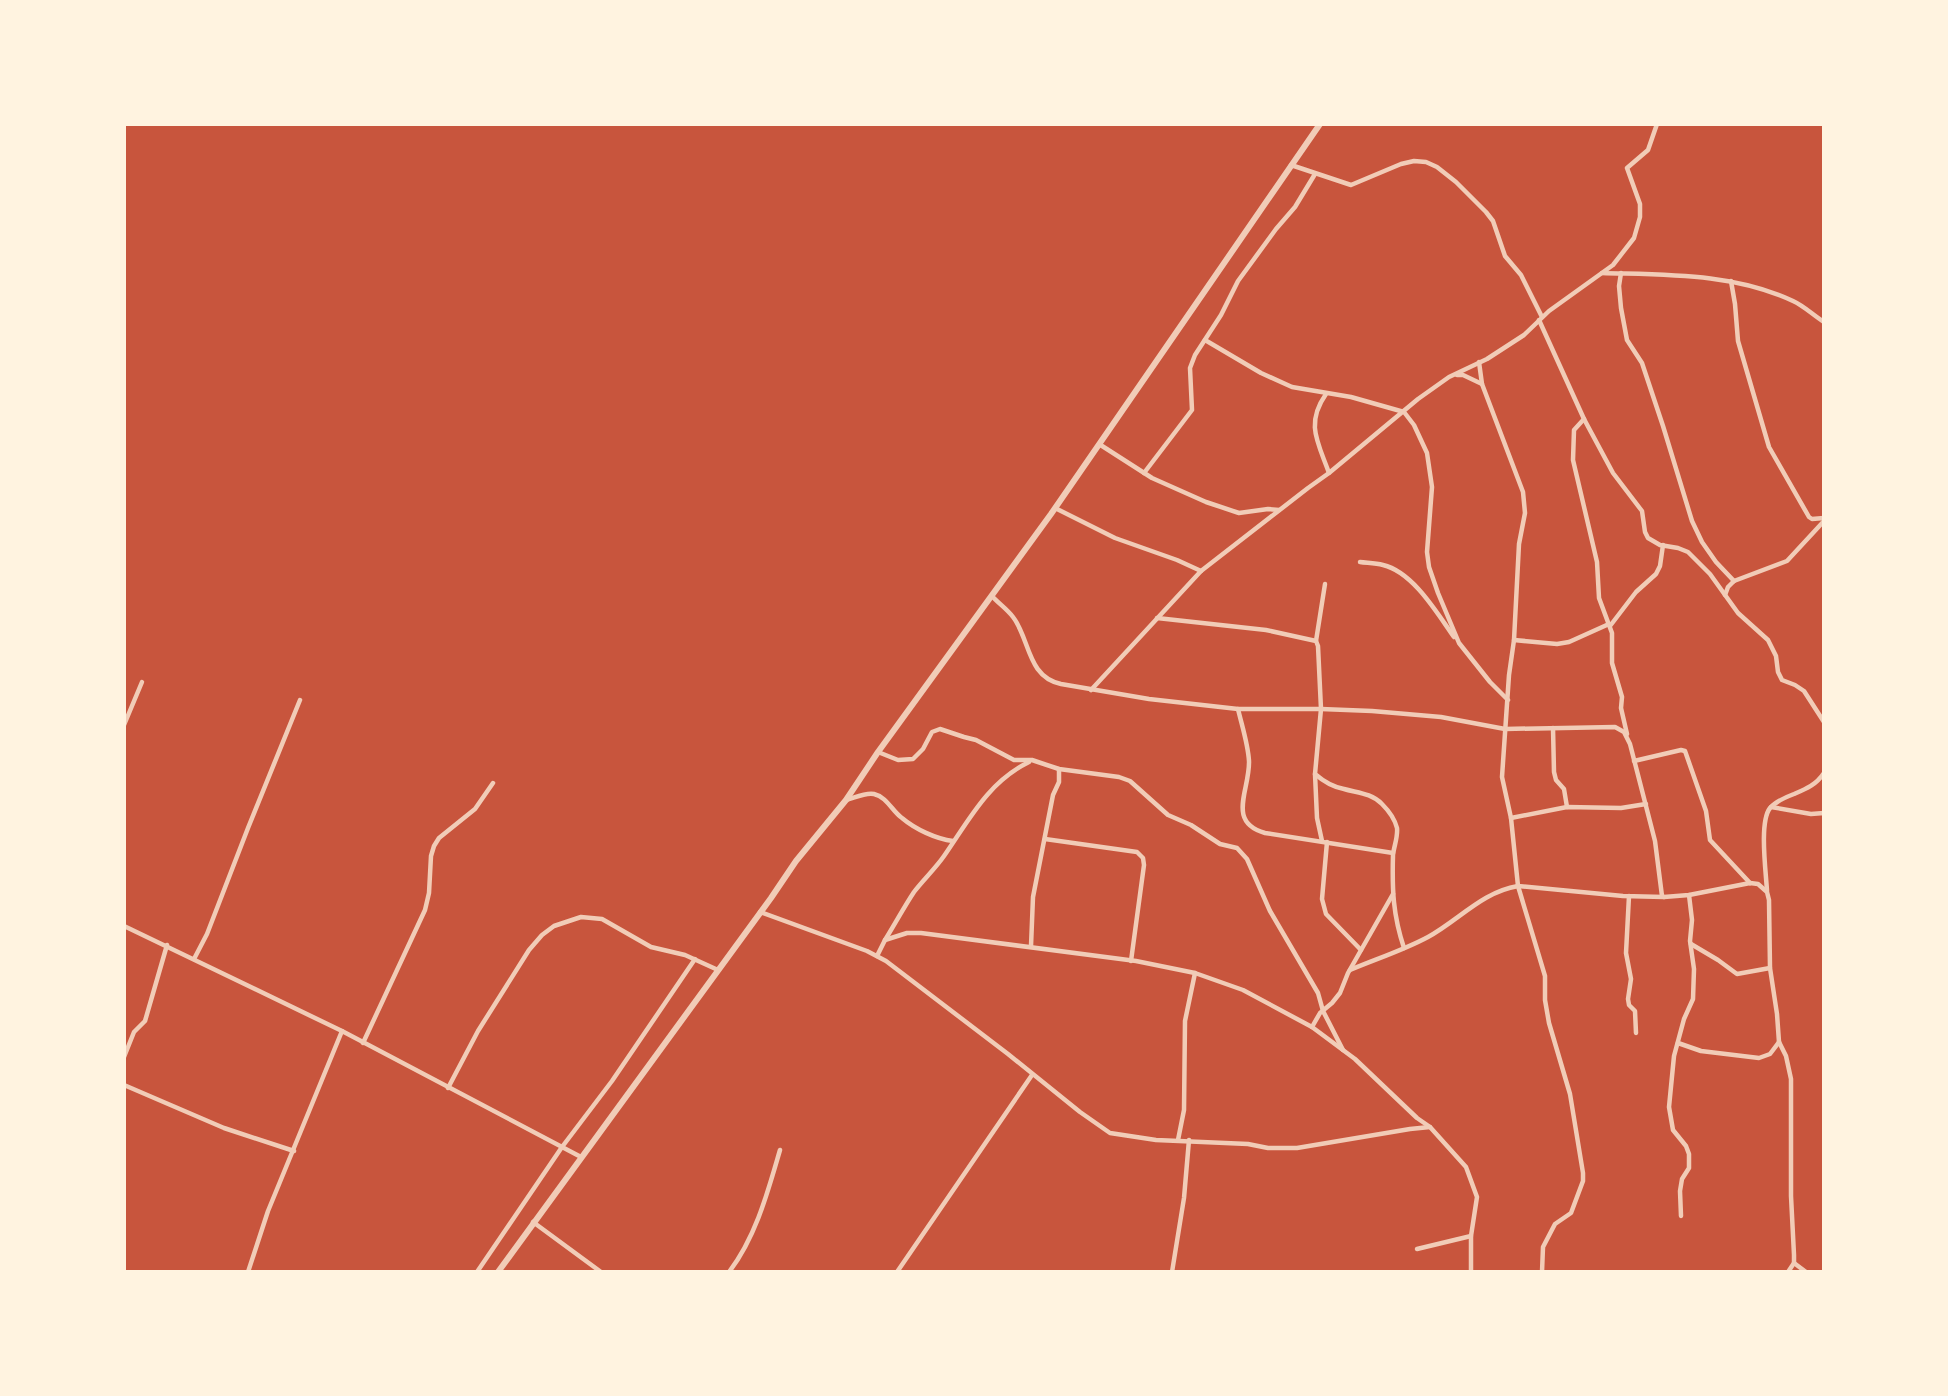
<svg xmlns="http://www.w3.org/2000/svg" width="1948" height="1396" font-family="Inter,sans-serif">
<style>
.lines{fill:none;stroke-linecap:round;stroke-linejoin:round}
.minor{stroke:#f1ccb7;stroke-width:4.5}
.tertiary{stroke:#f1ccb7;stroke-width:6}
</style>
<rect width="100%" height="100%" fill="#c8553d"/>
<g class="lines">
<g class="minor">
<path d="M 1291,165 L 1351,185 L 1401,164 L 1414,161 L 1426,162 L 1437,167 L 1456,182 L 1486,212 L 1493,221 L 1505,256 L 1521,275 L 1542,317"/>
<path d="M 1602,273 C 1666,275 1733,273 1793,301 C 1804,306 1813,315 1824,322"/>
<path d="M 1621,273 L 1619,286 L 1621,308 L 1627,340 L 1642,363 L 1663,426 L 1692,521 L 1702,542 L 1716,562 L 1734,581"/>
<path d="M 1731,281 L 1735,304 L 1738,341 L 1769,447 L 1809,517 L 1812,519 L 1824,518"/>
<path d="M 1539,320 L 1584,419 L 1613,473 L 1642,511 L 1645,532 L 1648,538 L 1660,545 L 1678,548 L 1688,552 L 1710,574 L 1738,613 L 1768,640 L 1776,656 L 1778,672 L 1782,680 L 1795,685 L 1804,691 L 1824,722"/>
<path d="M 1205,340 L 1261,373 L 1292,387 L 1351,397 L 1404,412 L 1414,425 L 1427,453 L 1432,487 L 1427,552 L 1429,567 L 1438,593 L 1459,643 L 1490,682 L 1508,700"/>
<path d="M 1479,362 L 1482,384 L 1523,492 L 1525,513 L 1519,544 L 1514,640 L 1509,675 L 1502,777 L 1511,818 L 1518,886 L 1545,976 L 1545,1000 L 1549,1023 L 1570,1094 L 1583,1173 L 1583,1181 L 1571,1213 L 1555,1224 L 1543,1247 L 1542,1272"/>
<path d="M 1457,375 L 1463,375 L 1482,384"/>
<path d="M 1326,394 C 1305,424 1318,442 1329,473"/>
<path d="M 1584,419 L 1574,430 L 1573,460 L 1597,562 L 1599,598 L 1612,633 L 1612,663 L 1622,697 L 1621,708 L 1627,734"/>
<path d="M 1099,444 L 1152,478 L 1206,502 L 1239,513 L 1268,509 L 1279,510"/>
<path d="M 1144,473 L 1192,410 L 1190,368 L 1195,355 L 1221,315 L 1238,281 L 1276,229 L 1295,207 L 1315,174"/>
<path d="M 1055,508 L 1115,538 L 1177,560 L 1201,571"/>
<path d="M 1360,562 C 1367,563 1375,563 1383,565 C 1413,572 1437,613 1454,637"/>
<path d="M 1725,595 L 1728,587 L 1734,581 L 1787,561 L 1824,521"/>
<path d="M 992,596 C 998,603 1007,609 1013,617 C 1030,639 1027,677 1061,684 L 1149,699 L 1238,709 L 1321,709 L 1372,711 L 1441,717 L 1505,729 L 1615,727 L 1624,732 L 1630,744 L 1655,841 L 1662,896 L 1664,897"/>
<path d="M 1157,618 L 1266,630 L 1316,641 L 1318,646 L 1321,709 L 1315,774 C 1323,781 1333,787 1344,789 C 1358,793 1371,793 1382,804 C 1388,810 1395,820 1397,828 C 1398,837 1394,846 1393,855 C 1392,890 1393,915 1404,948"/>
<path d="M 1610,626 L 1636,592 L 1656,574 L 1660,566 L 1663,545"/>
<path d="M 1514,640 L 1557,644 L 1569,642 L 1609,624"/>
<path d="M 1316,641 L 1325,584"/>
<path d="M 1091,690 L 1201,571 L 1308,488 L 1329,473 L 1418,399 L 1449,377 L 1487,359 L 1524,335 L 1549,311 L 1613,265 L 1634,238 L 1640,217 L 1640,204 L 1627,168 L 1648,150 L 1657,124"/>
<path d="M 1238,709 C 1242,726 1248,744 1249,761 C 1250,790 1226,822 1265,833 L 1393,853"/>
<path d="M 124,725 L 142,682"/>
<path d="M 1553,728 L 1554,772 L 1556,780 L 1564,789 L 1567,807"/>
<path d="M 878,752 L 898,760 L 913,759 L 923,749 L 932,732 L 940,729 L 964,737 L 976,740 L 1014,760 L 1032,760 L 1059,769 L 1119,777 L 1130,781 L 1168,815 L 1191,825 L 1220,844 L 1237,848 L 1247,859 L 1270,911 L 1318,993 L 1323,1011 L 1343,1050"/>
<path d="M 1634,761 L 1681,750 L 1685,751 L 1706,811 L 1710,840 L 1750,883"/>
<path d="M 1315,774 L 1317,818 L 1322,841"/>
<path d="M 846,800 C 854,798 866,792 874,794 C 887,797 892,811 902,818 C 915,829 936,839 953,841"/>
<path d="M 1771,807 L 1811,814 L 1824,813"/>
<path d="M 1511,818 L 1567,807 L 1621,808 L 1646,804"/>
<path d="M 1045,839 L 1137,852 L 1143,858 L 1144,865 L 1131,961"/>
<path d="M 1327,842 L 1322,899 L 1326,914 L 1361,950"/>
<path d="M 1767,891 C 1766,872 1759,822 1770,808 C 1776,801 1786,797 1794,794 C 1806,789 1816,785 1824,773"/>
<path d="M 1629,896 L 1626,953 L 1631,979 L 1628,999 L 1629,1005 L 1635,1011 L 1636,1033"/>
<path d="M 760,912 L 867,951 L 886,961 L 1008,1054 L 1080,1112 L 1110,1133 L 1156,1140 L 1248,1144 L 1268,1148 L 1297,1148 L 1410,1129 L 1430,1127"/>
<path d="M 124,926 L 342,1031 L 581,1157"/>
<path d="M 885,940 C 895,924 904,907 914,892 C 923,880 935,869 944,856 C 969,820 988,782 1029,762"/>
<path d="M 1691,944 L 1718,960 L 1737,974 L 1770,968"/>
<path d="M 1031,946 L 1033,897 L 1053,795 L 1059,782 L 1059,769"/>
<path d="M 877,956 L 885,940 L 907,933 L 921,933 L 1136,961 L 1195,973 L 1243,990 L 1312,1027 L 1355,1059 L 1417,1118 L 1430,1127 L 1466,1167 L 1477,1197 L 1471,1236 L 1471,1272"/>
<path d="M 194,959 L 207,934 L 248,828 L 300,700"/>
<path d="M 1350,970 C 1376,959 1404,950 1428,937 C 1459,920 1482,892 1518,886 L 1623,896 L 1664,897 L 1689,895 L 1750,883 L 1758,884 L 1767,892 L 1769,900 L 1770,968 L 1777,1014 L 1779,1042 L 1786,1056 L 1791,1079 L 1791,1196 L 1794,1255 L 1794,1263 L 1788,1272"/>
<path d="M 1312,1027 L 1320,1013 L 1332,1003 L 1340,993 L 1348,973 L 1393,894"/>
<path d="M 363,1043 L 425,910 L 429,893 L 431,856 L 434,846 L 439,838 L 475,809 L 493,783"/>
<path d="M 1678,1043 L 1701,1051 L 1759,1058 L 1770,1054 L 1779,1042"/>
<path d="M 124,1057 L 134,1032 L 145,1021 L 167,945"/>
<path d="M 124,1085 L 224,1128 L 294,1151"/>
<path d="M 448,1088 L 478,1031 L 529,950 L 542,935 L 554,926 L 581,917 L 602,919 L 651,947 L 685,955 L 718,970"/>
<path d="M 1178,1140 L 1184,1110 L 1185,1021 L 1195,973"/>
<path d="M 1681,1216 L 1680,1191 L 1682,1179 L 1689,1168 L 1689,1154 L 1686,1146 L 1673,1130 L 1669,1107 L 1674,1056 L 1684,1019 L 1693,999 L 1694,969 L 1690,941 L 1692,920 L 1689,895"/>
<path d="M 533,1222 L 601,1272"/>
<path d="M 1417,1249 L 1471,1236"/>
<path d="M 1794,1263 L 1806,1272"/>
<path d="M 248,1272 L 268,1211 L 342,1031"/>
<path d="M 477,1272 L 562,1147 L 612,1081 L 695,959"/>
<path d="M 729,1272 C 756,1237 768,1191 780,1150"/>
<path d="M 897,1272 L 1032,1075"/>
<path d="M 1172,1272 L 1184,1198 L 1189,1140"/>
</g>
<path class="tertiary" d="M 498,1272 L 771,898 L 796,861 L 846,800 L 878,752 L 1051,514 L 1320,124"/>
</g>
<rect width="1948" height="1396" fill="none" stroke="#fff3e0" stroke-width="252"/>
</svg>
